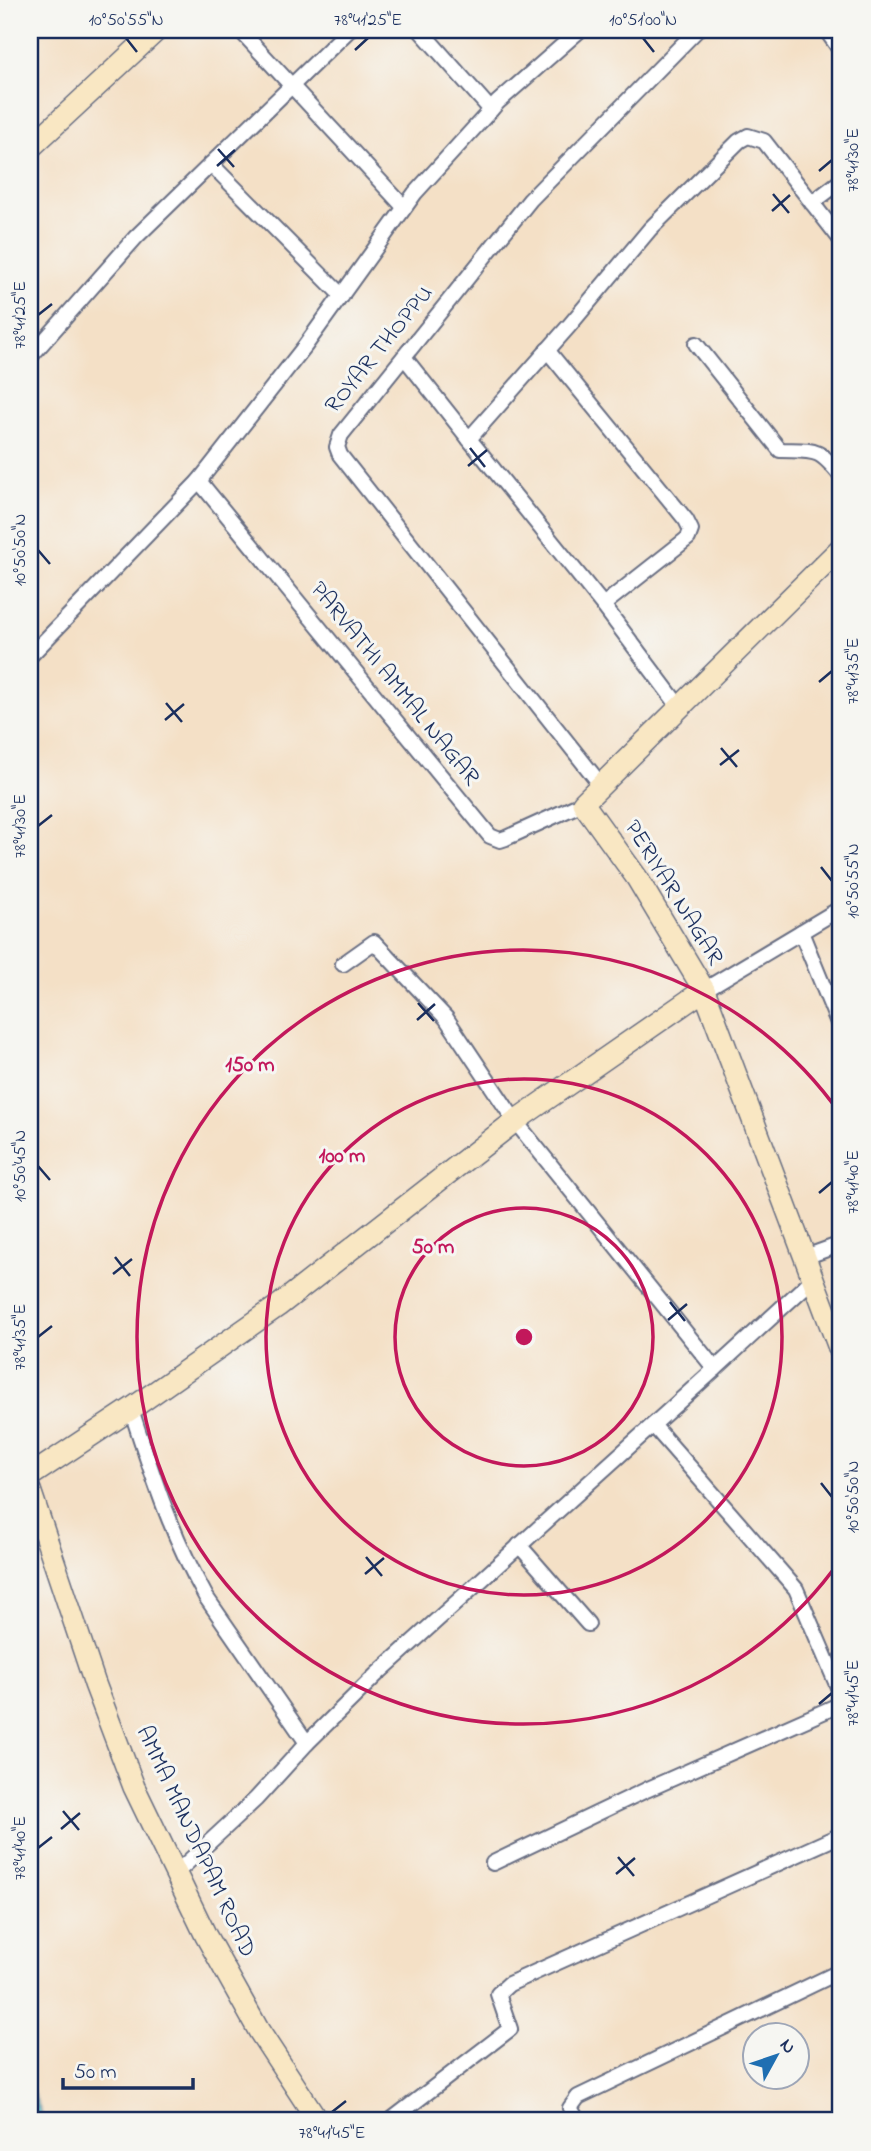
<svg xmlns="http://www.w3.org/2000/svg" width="871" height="2151" font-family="'Indie Flower',sans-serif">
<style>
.water{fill:#5dcbd1;stroke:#3c7d98;stroke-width:2}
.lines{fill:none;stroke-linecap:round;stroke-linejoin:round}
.street-casing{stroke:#676d82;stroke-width:18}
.secondary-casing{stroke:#676d82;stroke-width:24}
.street{stroke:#fff;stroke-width:14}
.secondary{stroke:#f9e7c3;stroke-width:21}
.ticks{fill:none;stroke:#1b2f5e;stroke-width:2.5}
.ring{fill:none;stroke:#c2185b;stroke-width:3.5}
.labels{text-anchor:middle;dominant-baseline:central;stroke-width:6;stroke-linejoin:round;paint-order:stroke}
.street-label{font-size:24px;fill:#1b2f5e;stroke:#f6f6f2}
.centre{fill:#c2185b;stroke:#f6f6f2;stroke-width:3.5}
.ring-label{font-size:21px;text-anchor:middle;font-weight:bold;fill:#c2185b;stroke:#f6f6f2;stroke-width:6;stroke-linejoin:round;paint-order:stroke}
.neatline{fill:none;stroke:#1b2f5e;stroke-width:2.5}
.ticks-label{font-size:18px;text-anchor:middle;fill:#1b2f5e}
</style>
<rect width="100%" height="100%" fill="#f6f6f2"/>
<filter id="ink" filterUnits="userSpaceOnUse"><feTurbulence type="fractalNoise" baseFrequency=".0143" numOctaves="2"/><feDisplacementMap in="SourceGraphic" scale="14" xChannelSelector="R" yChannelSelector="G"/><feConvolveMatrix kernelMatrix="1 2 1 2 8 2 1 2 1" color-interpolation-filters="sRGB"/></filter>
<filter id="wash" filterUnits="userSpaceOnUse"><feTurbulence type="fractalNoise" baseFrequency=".00686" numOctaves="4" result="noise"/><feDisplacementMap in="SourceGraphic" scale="28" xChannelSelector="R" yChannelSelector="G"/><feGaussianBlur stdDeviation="1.57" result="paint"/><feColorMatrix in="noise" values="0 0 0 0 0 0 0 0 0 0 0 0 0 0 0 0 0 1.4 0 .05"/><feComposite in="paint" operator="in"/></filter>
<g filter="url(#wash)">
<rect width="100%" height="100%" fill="#f4e0c6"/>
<path class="water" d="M 30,2085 L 44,2121 L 30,2121 Z"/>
</g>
<g filter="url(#ink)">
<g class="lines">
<defs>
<g id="street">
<path d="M 240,30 L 404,207"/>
<path d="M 420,30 L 491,110"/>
<path d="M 826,30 L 841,51"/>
<path d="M 211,164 L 342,296"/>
<path d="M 812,203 L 841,181"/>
<path d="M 696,344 L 780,450 C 815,451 818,447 841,476"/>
<path d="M 547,350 L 686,520 L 691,530 L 688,538 L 603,605"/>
<path d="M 30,357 L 136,237 L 349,30"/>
<path d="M 404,357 L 469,439"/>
<path d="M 199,481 L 490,836 L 500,840 L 506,838 L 583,803"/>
<path d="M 30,656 L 199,481 L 305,346 L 415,193 L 498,102 L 580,30"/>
<path d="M 681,709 L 603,605 L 469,439 L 569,326 L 650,229 L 739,141 L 748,136 L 764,141 L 841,240"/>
<path d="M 601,785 L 340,455 L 337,447 L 341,435 L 530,200 L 697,30"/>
<path d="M 801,932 L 841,1030"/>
<path d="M 343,964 L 374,942 L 446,1018 L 515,1121 L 715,1369 L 813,1279"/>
<path d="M 704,990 L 841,908"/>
<path d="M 805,1257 L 841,1244"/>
<path d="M 131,1409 C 153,1477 171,1534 206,1597 L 307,1743"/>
<path d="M 653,1425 L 796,1589 L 841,1694"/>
<path d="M 519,1545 L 588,1624"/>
<path d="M 493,1863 L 646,1790 L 841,1704"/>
<path d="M 176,1873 L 256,1799 L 307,1743 L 376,1675 L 715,1369"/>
<path d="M 390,2121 L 510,2029 L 498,1994 L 509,1984 L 841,1835"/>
<path d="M 578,2121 L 570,2108 L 578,2097 L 841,1971"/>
</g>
<g id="secondary">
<path d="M 30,148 L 157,30"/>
<path d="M 841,548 L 583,803 L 637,878 L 704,990 L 841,1353"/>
<path d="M 30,1476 L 131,1409 L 278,1306 L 515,1121 L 704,990"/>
<path d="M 30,1490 L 95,1684 L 134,1787 L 206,1936 L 259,2031 L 318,2121"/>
</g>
</defs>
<use href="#street" class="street-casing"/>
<use href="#secondary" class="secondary-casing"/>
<use href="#street" class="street"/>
<use href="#secondary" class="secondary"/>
</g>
</g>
<path class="ticks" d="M 126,38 L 137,52M 643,38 L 654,52M 355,50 L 368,38M 218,149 L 234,167M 217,166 L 235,150M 819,171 L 832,160M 773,194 L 789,213M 772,211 L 790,195M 38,315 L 52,304M 470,448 L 485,467M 468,466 L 487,450M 38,550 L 50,564M 819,682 L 832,671M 166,703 L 182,722M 165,720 L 184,704M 721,748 L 737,767M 720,765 L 739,750M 38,826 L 52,815M 821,867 L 832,881M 418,1003 L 434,1021M 417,1020 L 435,1004M 38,1166 L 50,1180M 819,1193 L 832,1182M 115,1257 L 130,1276M 113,1274 L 132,1259M 670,1302 L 685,1321M 668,1320 L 687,1304M 38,1337 L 52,1326M 821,1483 L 832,1497M 366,1557 L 382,1576M 365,1574 L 384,1558M 819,1704 L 832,1693M 63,1811 L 79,1830M 61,1829 L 80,1813M 38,1848 L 52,1837M 618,1857 L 634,1876M 616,1874 L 635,1858M 332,2112 L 346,2101"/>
<g class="ring">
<circle cx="524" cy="1337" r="129"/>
<circle cx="524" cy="1337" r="258"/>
<path d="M841 1559A387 387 0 1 1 841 1115"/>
</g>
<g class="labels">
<g class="street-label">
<text transform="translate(380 350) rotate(-51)">ROYAR THOPPU</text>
<text transform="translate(394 684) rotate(51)">PARVATHI AMMAL NAGAR</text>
<text transform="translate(673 893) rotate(58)">PERIYAR NAGAR</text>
<text transform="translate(195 1842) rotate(65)">AMMA MANDAPAM ROAD</text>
</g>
</g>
<circle cx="524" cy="1337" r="10" class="centre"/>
<g class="ring-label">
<text x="250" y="1071">150 m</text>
<text x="342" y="1162">100 m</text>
<text x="433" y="1253">50 m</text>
</g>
<rect width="871" height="2151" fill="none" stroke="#f6f6f2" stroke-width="77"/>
<g transform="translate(776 2056) rotate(50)"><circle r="33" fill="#f6f6f2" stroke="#9ea6b7" stroke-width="2"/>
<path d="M0-5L12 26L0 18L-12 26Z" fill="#1f6fb2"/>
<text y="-10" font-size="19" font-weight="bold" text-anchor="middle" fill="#1b2f5e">N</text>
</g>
<path d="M63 2078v10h130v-10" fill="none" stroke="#1b2f5e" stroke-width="3.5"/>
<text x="74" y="2078" font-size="21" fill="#1b2f5e" stroke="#f6f6f2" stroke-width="5" paint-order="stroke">50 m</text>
<rect x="38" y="38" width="794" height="2074" class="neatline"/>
<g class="ticks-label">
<text x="126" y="25">10°50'55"N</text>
<text x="368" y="25">78°41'25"E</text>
<text x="643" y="25">10°51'00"N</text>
<text transform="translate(852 160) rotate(-90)" y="6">78°41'30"E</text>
<text transform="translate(19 315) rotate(-90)" y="6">78°41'25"E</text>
<text transform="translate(19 550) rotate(-90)" y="6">10°50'50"N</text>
<text transform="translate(852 671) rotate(-90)" y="6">78°41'35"E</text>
<text transform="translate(19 826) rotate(-90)" y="6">78°41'30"E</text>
<text transform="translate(852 881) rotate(-90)" y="6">10°50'55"N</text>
<text transform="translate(19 1166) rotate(-90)" y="6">10°50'45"N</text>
<text transform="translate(852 1182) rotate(-90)" y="6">78°41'40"E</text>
<text transform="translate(19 1337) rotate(-90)" y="6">78°41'35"E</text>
<text transform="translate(852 1497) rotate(-90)" y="6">10°50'50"N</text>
<text transform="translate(852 1693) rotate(-90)" y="6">78°41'45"E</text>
<text transform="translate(19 1848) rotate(-90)" y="6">78°41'40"E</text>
<text x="332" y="2138">78°41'45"E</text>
</g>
</svg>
